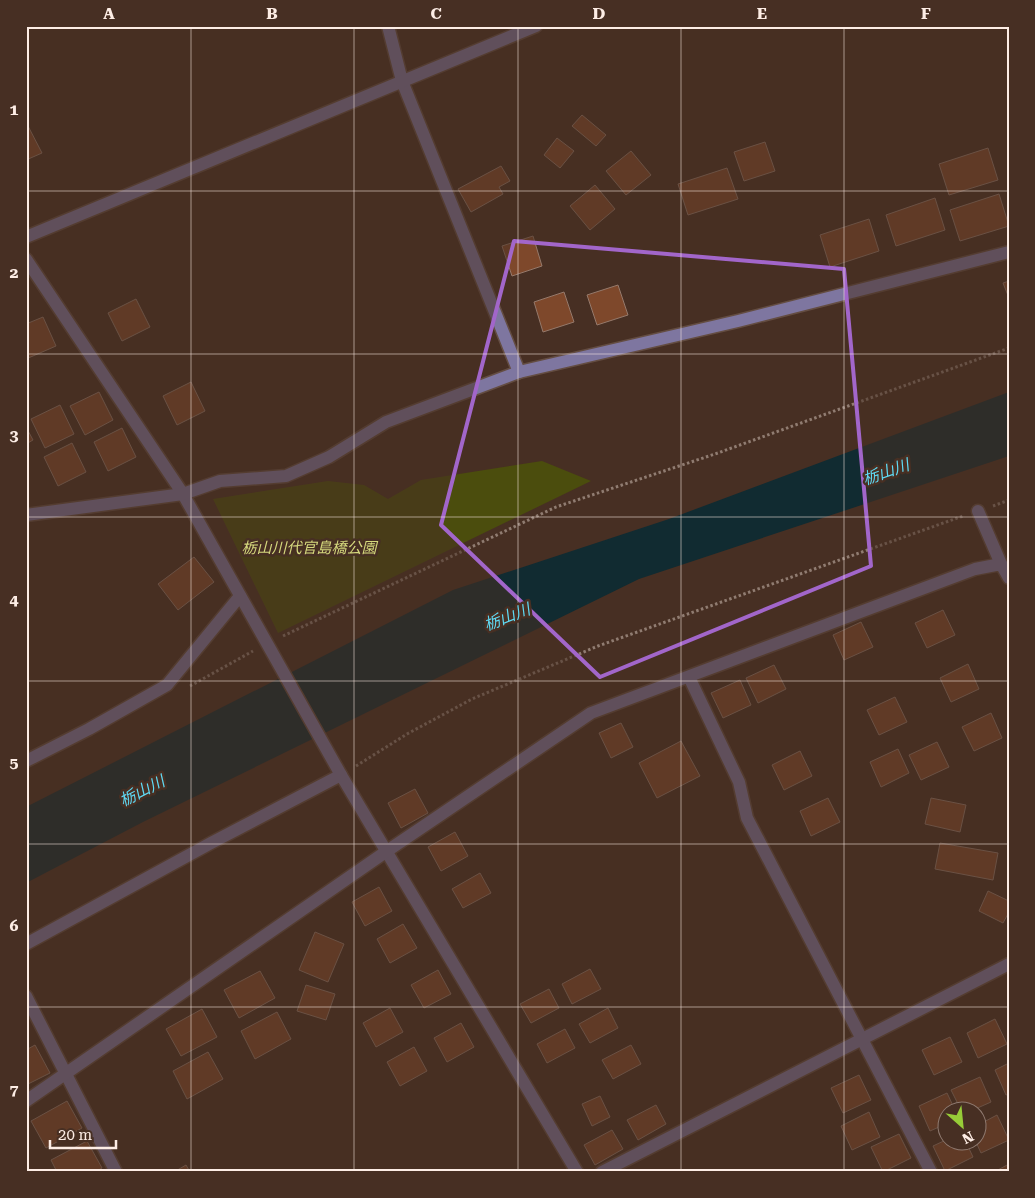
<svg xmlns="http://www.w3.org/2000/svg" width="1035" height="1198" font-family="'Roboto Serif','Noto Sans JP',serif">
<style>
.green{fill:#4b4d0d}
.water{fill:#112b31}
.building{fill:#7e482b;stroke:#95796b}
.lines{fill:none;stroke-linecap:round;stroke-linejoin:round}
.minor-casing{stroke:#644d42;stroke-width:15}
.path{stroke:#907c71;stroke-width:3;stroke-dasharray:2.5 2.5;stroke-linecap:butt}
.minor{stroke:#7e76a0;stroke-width:12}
.marked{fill:none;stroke:#a266ca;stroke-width:4;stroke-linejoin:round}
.grid{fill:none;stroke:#fdede5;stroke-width:1;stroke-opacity:0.55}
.labels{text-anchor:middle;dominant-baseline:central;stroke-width:5;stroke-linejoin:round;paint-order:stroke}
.park-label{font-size:15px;font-style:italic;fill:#d5d87d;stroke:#472f23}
.water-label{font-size:16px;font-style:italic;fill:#5fdaf4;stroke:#472f23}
.neatline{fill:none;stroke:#fdede5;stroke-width:2}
.grid-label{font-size:16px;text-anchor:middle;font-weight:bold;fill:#fdede5}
</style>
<rect width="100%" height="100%" fill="#472f23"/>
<path class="green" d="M 542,461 L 591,481 L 278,633 L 213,499 L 328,481 L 364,485 L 388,499 L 421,480 Z"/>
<path class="water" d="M 1009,392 L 1009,456 L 639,579 L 143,822 L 26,883 L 26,807 L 453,590 L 669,519 Z"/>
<g class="building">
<path d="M 582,115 L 606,135 L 596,146 L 572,126 Z"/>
<path d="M 28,126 L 42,153 L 26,160 L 26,127 Z"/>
<path d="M 557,138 L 574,151 L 560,168 L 544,155 Z"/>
<path d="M 765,142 L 775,171 L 744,181 L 734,152 Z"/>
<path d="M 988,148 L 998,180 L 949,195 L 939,164 Z"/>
<path d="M 631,151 L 651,175 L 626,195 L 606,171 Z"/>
<path d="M 501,166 L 510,181 L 499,187 L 503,194 L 471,212 L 458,189 Z"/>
<path d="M 727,168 L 738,199 L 688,215 L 678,184 Z"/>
<path d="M 595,185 L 615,209 L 590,230 L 570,206 Z"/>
<path d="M 999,194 L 1009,226 L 960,241 L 950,210 Z"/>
<path d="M 935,198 L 945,230 L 896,246 L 886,215 Z"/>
<path d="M 869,219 L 879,251 L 830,267 L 820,235 Z"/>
<path d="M 533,236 L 542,266 L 512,276 L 502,246 Z"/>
<path d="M 1009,281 L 1009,298 L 1003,283 Z"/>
<path d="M 618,285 L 628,315 L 597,325 L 587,295 Z"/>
<path d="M 564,292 L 574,322 L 543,332 L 534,302 Z"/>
<path d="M 136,299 L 150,327 L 122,341 L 108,313 Z"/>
<path d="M 43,317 L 56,346 L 26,359 L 26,324 Z"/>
<path d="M 191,382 L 205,411 L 177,425 L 163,396 Z"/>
<path d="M 99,392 L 113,420 L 85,435 L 70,406 Z"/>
<path d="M 60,405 L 74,434 L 45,448 L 31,419 Z"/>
<path d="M 26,427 L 33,440 L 26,444 Z"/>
<path d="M 122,428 L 136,457 L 108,471 L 94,442 Z"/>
<path d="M 72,443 L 86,472 L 58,486 L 44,457 Z"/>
<path d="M 194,557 L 214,582 L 178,610 L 158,584 Z"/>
<path d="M 943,610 L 955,635 L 927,648 L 915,623 Z"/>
<path d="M 861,622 L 873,647 L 844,660 L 833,635 Z"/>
<path d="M 968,664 L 979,689 L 951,702 L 940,678 Z"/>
<path d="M 774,665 L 786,689 L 758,703 L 746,678 Z"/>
<path d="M 740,680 L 751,705 L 723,718 L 711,693 Z"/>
<path d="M 895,697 L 907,722 L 879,735 L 867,710 Z"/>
<path d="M 991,713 L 1002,738 L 974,751 L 962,727 Z"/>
<path d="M 621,723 L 633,747 L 611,758 L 599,733 Z"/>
<path d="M 681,741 L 700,776 L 657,798 L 639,763 Z"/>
<path d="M 937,742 L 949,767 L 921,780 L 909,755 Z"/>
<path d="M 898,749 L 909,773 L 881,787 L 870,762 Z"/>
<path d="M 800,751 L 812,776 L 784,790 L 772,765 Z"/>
<path d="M 415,789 L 428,813 L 401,828 L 388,803 Z"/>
<path d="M 828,798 L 840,822 L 811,836 L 800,811 Z"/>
<path d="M 931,798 L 966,805 L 960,832 L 925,824 Z"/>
<path d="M 455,832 L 468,856 L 441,871 L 428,847 Z"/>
<path d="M 940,843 L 998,853 L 993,880 L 935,869 Z"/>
<path d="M 480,873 L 491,893 L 463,908 L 452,889 Z"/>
<path d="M 379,887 L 392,911 L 365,926 L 352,902 Z"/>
<path d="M 988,891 L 1009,901 L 1009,912 L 1003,923 L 979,911 Z"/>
<path d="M 403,924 L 417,948 L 390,963 L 377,939 Z"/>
<path d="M 315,932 L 344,944 L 328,982 L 299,970 Z"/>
<path d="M 590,969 L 601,989 L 572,1004 L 562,984 Z"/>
<path d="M 438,970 L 451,994 L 424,1008 L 411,985 Z"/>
<path d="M 260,971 L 275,998 L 239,1018 L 224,990 Z"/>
<path d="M 306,985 L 335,994 L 326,1020 L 297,1011 Z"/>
<path d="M 549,989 L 559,1008 L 531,1023 L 520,1004 Z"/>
<path d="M 390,1008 L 403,1032 L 376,1047 L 363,1023 Z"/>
<path d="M 608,1008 L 618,1028 L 590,1043 L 579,1024 Z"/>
<path d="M 202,1009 L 217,1037 L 181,1056 L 166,1029 Z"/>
<path d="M 277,1012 L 291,1039 L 255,1059 L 241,1031 Z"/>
<path d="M 995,1019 L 1007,1044 L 978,1058 L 967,1033 Z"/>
<path d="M 461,1023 L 474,1047 L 447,1062 L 434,1038 Z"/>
<path d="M 565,1029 L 575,1048 L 547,1063 L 537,1044 Z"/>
<path d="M 950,1037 L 962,1062 L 934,1075 L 922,1050 Z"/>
<path d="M 35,1045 L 50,1073 L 26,1085 L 26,1050 Z"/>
<path d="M 631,1045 L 641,1064 L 613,1079 L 602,1060 Z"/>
<path d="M 414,1047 L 427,1071 L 400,1086 L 387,1062 Z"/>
<path d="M 208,1052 L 223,1079 L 187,1099 L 173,1071 Z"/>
<path d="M 1009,1063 L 1009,1094 L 1006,1095 L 995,1070 Z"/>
<path d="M 859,1075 L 871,1100 L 843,1113 L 831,1088 Z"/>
<path d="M 980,1077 L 991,1102 L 973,1110 L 961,1110 L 951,1090 Z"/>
<path d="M 947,1093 L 955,1110 L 948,1110 L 948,1123 L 930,1131 L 919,1106 Z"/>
<path d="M 600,1096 L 610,1117 L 592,1126 L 582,1104 Z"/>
<path d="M 67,1101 L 82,1128 L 46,1148 L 31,1121 Z"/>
<path d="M 656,1105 L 666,1124 L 638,1140 L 627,1120 Z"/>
<path d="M 869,1112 L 880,1137 L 852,1150 L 841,1126 Z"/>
<path d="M 997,1115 L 1009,1140 L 981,1153 L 975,1140 L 978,1140 L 978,1125 Z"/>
<path d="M 612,1130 L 623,1149 L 595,1165 L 584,1145 Z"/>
<path d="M 899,1134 L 911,1158 L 883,1172 L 871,1147 Z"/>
<path d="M 948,1139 L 948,1140 L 965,1140 L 973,1157 L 945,1171 L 933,1146 Z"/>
<path d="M 87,1141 L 102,1168 L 95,1172 L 57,1172 L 51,1160 Z"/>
<path d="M 1009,1164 L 1009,1172 L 994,1172 Z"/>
<path d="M 186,1165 L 190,1172 L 174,1172 Z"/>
</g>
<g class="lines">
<defs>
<g id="minor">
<path d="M 388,26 L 402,81 L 519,372"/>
<path d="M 26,237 L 536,26"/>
<path d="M 26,259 L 183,494 L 341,775 L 577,1172"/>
<path d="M 978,511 L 1001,564"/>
<path d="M 26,515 L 183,494 L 220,481 L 286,476 L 329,457 L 386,422 L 519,372 L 738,321 L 1009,252"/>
<path d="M 689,677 L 739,782 L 747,818 L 931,1172"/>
<path d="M 26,761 L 89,729 L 167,685 L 240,596"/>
<path d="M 26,944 L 211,843 L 341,775"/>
<path d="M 26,996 L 116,1172"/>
<path d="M 26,1101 L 387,851 L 591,713 L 975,569 L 1001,564 L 1009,578"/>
<path d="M 602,1172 L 1009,964"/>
</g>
</defs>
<use href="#minor" class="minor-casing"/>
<g class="path">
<path d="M 993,506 L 1009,500"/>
<path d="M 283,636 L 556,507 L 715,454 L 1009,348"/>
<path d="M 190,686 L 253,651"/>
<path d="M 356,766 L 407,734 L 472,699 L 598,646 L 963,516"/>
</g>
<use href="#minor" class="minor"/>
</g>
<path d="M0 0H1035V1198H0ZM 514,241 L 844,269 L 871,566 L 600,677 L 441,525 Z" fill="#472f23" fill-opacity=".55" fill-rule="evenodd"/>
<path class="marked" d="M 514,241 L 844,269 L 871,566 L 600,677 L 441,525 Z"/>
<path class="grid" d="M 191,26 L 191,1172M 354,26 L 354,1172M 518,26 L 518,1172M 681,26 L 681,1172M 844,26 L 844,1172M 26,191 L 1009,191M 26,354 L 1009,354M 26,517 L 1009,517M 26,681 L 1009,681M 26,844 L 1009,844M 26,1007 L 1009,1007"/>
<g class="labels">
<g class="park-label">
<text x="309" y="548">栃山川代官島橋公園</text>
</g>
<g class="water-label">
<text transform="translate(886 472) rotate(-19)">栃山川</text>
<text transform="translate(507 617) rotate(-21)">栃山川</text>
<text transform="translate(142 791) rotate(-27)">栃山川</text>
</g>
</g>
<rect width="1035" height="1198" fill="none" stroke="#472f23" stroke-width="55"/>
<g transform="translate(962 1126) rotate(153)"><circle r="24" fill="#472f23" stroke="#907b71"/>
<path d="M0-4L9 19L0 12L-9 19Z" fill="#97cc38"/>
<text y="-8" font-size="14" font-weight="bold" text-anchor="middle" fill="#fdede5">N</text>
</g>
<path d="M50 1140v8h66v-8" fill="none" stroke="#fdede5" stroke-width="2.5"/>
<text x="58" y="1140" font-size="15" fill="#fdede5" stroke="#472f23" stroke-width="4" paint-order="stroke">20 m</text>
<rect x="28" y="28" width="980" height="1142" class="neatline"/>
<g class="grid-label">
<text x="109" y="19">A</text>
<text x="272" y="19">B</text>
<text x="436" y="19">C</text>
<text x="599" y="19">D</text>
<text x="762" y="19">E</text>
<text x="926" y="19">F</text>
<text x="14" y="115">1</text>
<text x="14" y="278">2</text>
<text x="14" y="441">3</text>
<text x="14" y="605">4</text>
<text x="14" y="768">5</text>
<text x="14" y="931">6</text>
<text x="14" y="1095">7</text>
</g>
</svg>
